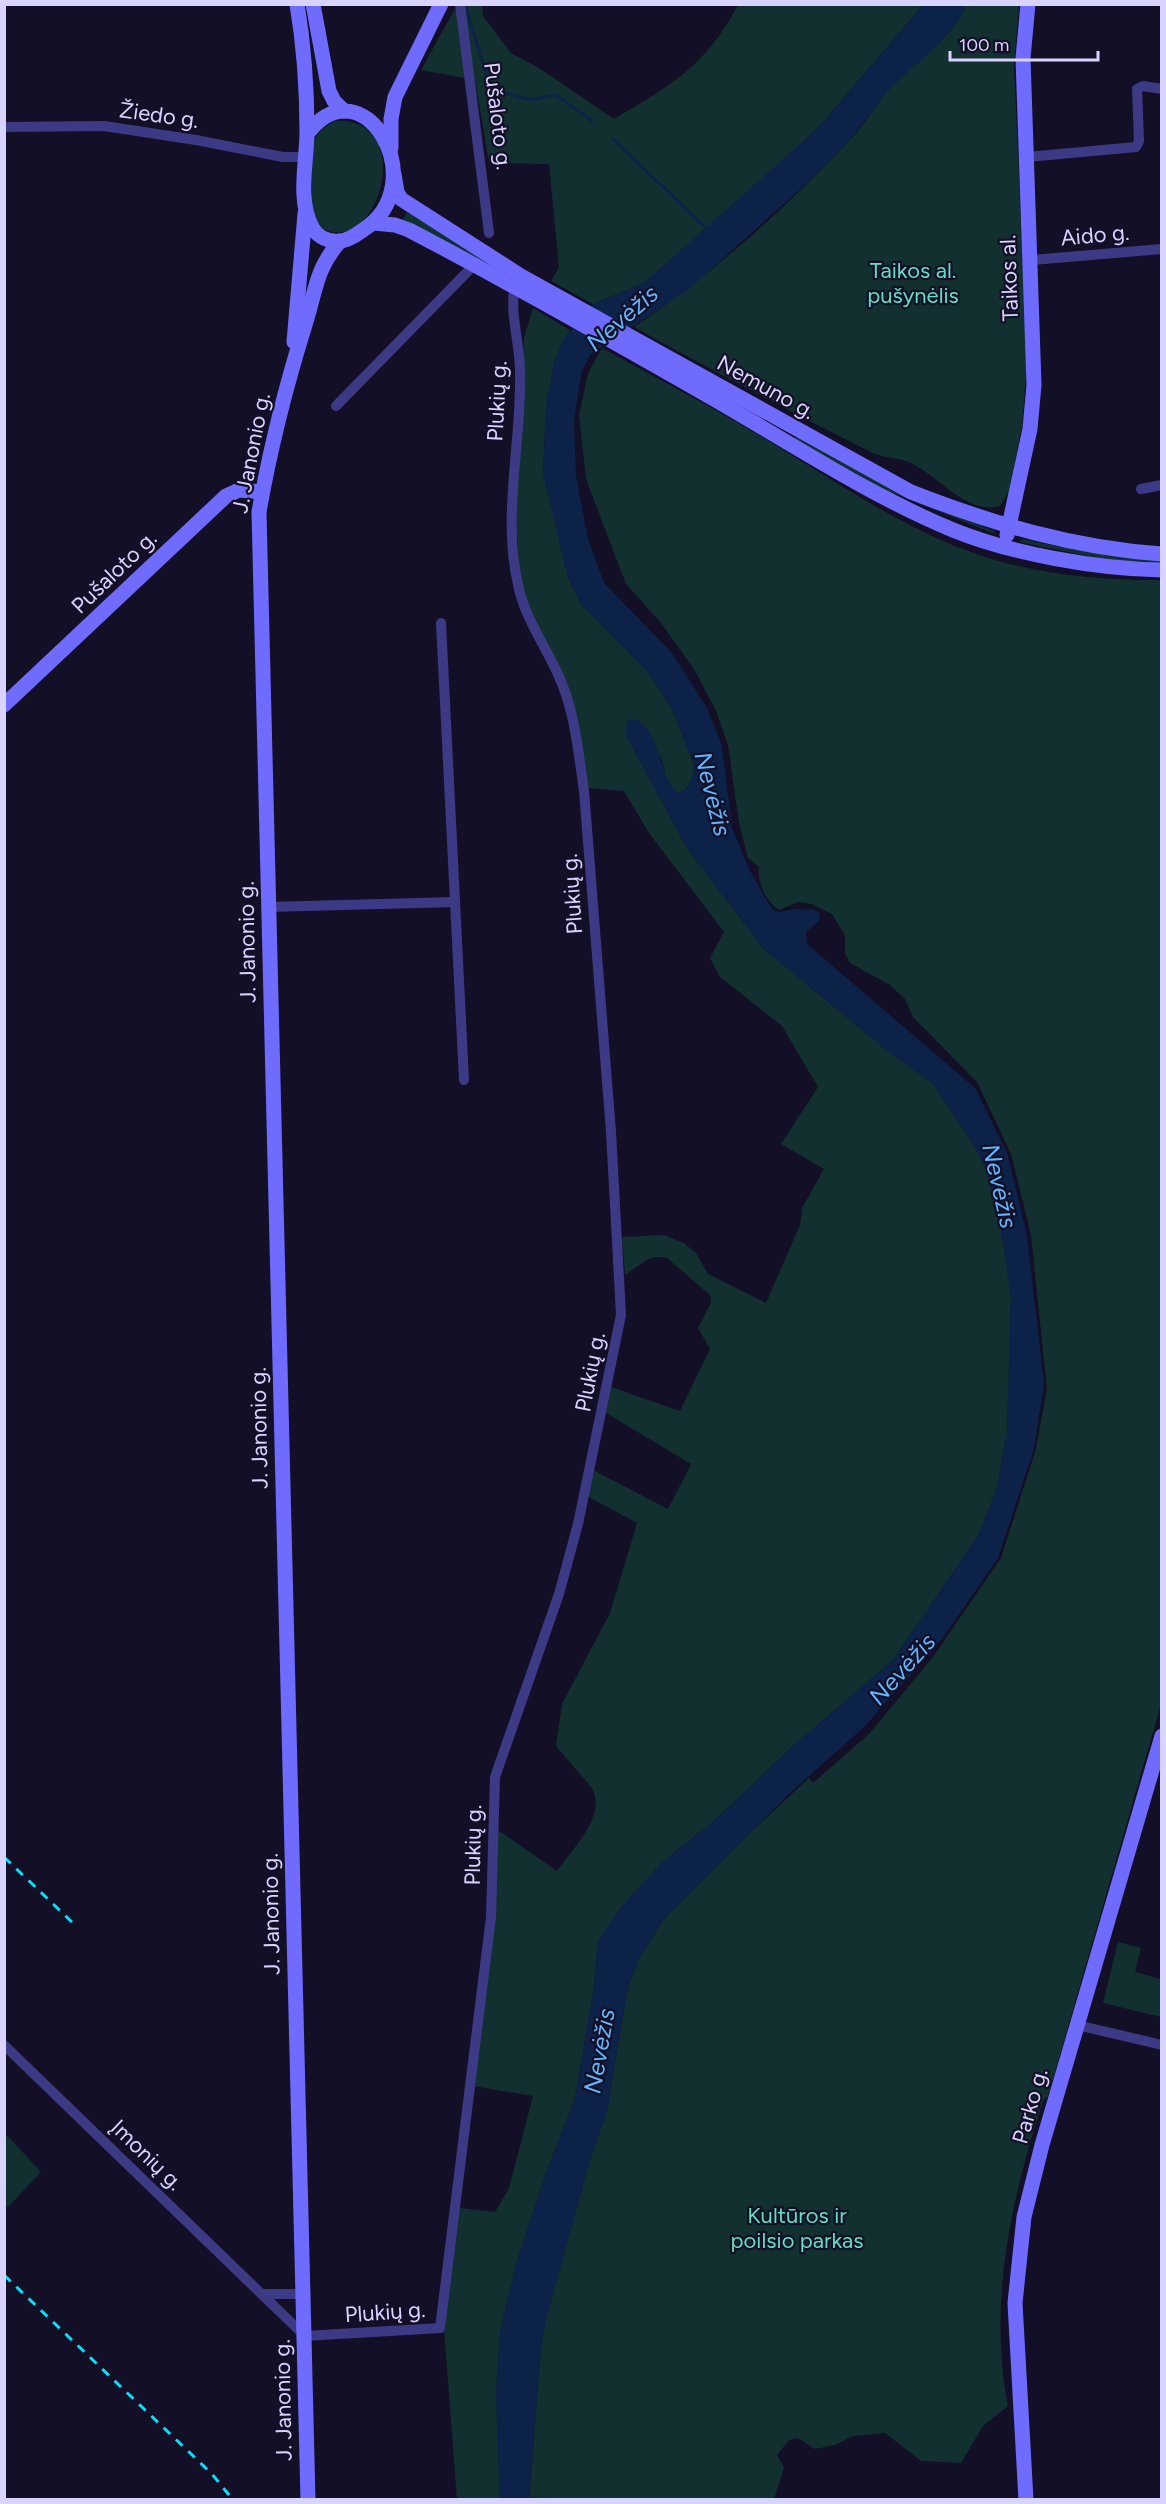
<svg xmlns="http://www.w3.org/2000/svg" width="1166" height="2504" font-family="Figtree,sans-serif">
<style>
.green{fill:#12302f}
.water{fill:#0c2248}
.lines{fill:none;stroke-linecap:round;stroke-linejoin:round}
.stream{stroke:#0c2248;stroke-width:3}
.minor{stroke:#3d3a85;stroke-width:10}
.secondary{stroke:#6f6bff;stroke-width:15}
.rail{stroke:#00e5ff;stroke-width:3;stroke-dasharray:9 8;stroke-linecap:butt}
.labels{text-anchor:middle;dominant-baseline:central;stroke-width:4.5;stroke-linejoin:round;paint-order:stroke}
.street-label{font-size:22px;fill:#d9d4ff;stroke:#130f26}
.park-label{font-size:22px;fill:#5fe0c0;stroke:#130f26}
.water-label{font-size:24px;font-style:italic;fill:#62b6ff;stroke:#130f26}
</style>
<rect width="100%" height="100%" fill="#130f26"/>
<g class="green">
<path d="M 457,5 L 482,5 L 483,16 L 511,53 L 539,68 L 614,119 C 672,85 706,65 738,5 L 923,5 L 818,128 L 740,199 L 644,283 L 593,304 L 551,281 L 559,267 L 549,164 L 489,163 L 475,80 L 421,70 Z"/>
<path d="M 966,5 L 1019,5 L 1014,64 L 1027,365 L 1022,426 L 1009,491 L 1000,506 C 967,515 940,478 913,464 C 901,457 886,459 873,453 C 793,413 713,371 634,327 C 710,276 785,209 848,142 C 864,126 875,105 890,88 C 916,60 951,41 966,5 Z"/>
<path d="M 335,121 C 418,116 380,259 321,228 L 312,209 L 312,144 C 317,133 324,126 335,121 Z"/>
<path d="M 407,212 L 483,259 L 486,263 L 402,221 Z"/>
<path d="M 533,308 L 570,330 L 554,362 L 546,407 L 543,472 L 568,577 L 581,604 L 649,673 L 672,709 L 693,762 L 693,777 L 686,789 L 679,793 C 666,788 665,769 661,757 L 626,735 L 687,848 L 764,949 L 894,1056 L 933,1083 L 972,1142 L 986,1170 L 1000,1222 L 1011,1296 L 1007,1434 L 996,1491 L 979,1534 L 894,1659 L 793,1746 L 715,1820 L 661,1863 L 598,1941 L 594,1987 L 575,2098 L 545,2176 L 517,2261 L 500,2333 L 496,2394 L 500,2499 L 457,2500 L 444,2329 L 459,2208 L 495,2212 L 509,2188 L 533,2096 L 473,2086 L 498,1830 L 557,1871 C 572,1849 607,1816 592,1788 L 556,1746 L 562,1704 L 610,1613 L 637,1523 L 587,1496 L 593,1470 L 668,1509 L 691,1464 L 606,1413 L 611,1387 L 680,1411 L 710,1349 L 698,1328 L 711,1303 L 710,1295 L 667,1258 C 650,1253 639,1266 625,1275 L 622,1237 L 664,1235 L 684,1243 L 696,1253 L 708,1274 L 766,1303 L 800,1225 L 802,1208 L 824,1169 L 781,1144 L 818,1087 L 782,1026 L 720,977 L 710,958 L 724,932 L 649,833 L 624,791 L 588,788 L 575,713 L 532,618 L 522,588 L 519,565 L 516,514 L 524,338 Z"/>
<path d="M 602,348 C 651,375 701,401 750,430 C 822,472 890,522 968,551 C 1025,573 1101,581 1161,580 L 1162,1701 L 1048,2096 L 1043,2101 C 1011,2199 988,2303 1008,2406 L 983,2426 L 961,2463 L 921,2461 L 885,2433 L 853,2436 L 835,2445 L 815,2449 L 798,2438 L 789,2440 L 777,2455 L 784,2468 L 774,2499 L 529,2500 L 541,2346 L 547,2315 L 590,2159 L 607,2111 L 628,1987 L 639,1958 L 663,1920 L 711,1869 L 809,1778 L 813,1783 L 869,1734 L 933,1657 L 1001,1558 L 1036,1449 L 1047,1389 L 1031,1235 L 1011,1154 L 977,1082 L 913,1017 L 905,999 L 890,985 L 850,963 L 845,954 L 845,935 L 832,914 L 812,904 L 798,902 L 779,910 C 766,902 757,882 759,867 L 748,858 L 739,823 L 728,745 L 716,711 L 694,669 L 661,623 L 626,584 L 586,479 L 579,415 L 588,373 Z"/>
<path d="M 796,437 L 887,486 L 940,510 L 994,531 L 995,534 L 888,491 L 794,439 Z"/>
<path d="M 1023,539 L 1075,550 L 1161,560 L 1161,564 L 1099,558 L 1019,542 Z"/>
<path d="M 1118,1942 L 1141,1948 L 1135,1972 L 1161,1979 L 1161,2017 L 1103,2003 Z"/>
<path d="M 4,2132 L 41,2172 L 8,2207 L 4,2204 Z"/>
</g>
<path class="water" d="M 923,5 L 966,5 L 960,19 L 936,47 L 891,87 L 849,141 L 805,185 L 688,290 L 590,355 L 582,371 L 574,420 L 576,475 L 588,539 L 604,583 L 672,653 L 707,708 L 722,746 L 732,828 L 750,871 L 772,909 L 778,912 L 797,909 L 814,910 L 820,913 L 819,921 L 806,932 L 807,944 L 975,1088 L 1008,1155 L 1027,1236 L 1044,1383 L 1034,1449 L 998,1558 L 940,1642 L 864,1727 L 790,1793 L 663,1920 L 639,1958 L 628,1987 L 607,2111 L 590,2159 L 547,2315 L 541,2346 L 529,2499 L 500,2500 L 496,2394 L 500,2333 L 517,2261 L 545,2176 L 575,2098 L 594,1987 L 598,1941 L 617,1912 L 661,1863 L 715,1820 L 793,1746 L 894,1659 L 979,1534 L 996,1491 L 1007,1434 L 1011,1296 L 1000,1222 L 986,1170 L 972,1142 L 933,1083 L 894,1056 L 764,949 L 687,848 L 626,735 L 627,722 L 631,718 C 662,724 659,785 679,793 L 686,789 L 693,777 L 693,762 L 672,709 L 649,673 L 581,604 L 568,577 L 543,472 L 546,407 L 554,362 L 563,340 L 593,304 L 644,283 L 818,128 Z"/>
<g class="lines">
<g class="stream">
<path d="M 465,5 L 491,89 L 530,100 L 556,95 L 592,121"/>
<path d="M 613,139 L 707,229"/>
</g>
<g class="minor">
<path d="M 460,4 L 489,233"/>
<path d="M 4,127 L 104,126 L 196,140 L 283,157 L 306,157"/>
<path d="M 1027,157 L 1136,147 L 1139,141 L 1137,89 L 1143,86 L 1162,89"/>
<path d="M 1032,260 L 1162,249"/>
<path d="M 336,406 L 475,264"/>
<path d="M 1141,489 L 1162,485"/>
<path d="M 441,623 L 464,1080"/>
<path d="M 268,907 L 455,902"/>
<path d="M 1077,2025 L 1162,2045"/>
<path d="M 4,2045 L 305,2336 L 440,2328 L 491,1917 L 495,1777 L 559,1594 L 578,1524 L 621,1315 L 611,1132 L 584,791 C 578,750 575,710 557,672 C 544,644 526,619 519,589 C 501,517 522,444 520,371 C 520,343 509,313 515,285"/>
<path d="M 262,2294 L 303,2294"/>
</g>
<g class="secondary">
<path d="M 297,4 C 304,46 307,90 307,132 C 307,160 297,200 312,227 C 316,235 325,240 334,241 C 344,243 355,236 363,230 C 435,184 363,60 307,134"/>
<path d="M 313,4 L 329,91 L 334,101 L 344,111"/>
<path d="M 391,148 L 391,119 L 395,97 L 441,4"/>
<path d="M 394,174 L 397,192 L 401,199 L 521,276 L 911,492 C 993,524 1074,548 1162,554"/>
<path d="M 374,223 L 395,225 L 409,230 C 514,285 616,343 719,402 C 795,446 871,496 953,530 C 1012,554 1097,569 1162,570"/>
<path d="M 294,342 L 305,214"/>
<path d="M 1007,535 L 1030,429 L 1034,385 L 1023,58 L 1028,4"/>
<path d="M 4,705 L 226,496 L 239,490 L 262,492"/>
<path d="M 308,2500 L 259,512 C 270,449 286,386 305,325 C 316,291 315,270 340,241"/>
<path d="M 1026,2500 L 1015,2303 L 1024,2217 L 1042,2145 L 1162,1736"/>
</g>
<g class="rail">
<path d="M 4,1857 L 73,1923"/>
<path d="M 4,2275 L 212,2474 L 233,2500"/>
</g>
</g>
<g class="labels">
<g class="street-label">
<text transform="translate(159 115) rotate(8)">Žiedo g.</text>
<text transform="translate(498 116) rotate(83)">Pušaloto g.</text>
<text transform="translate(1095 235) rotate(-5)">Aido g.</text>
<text transform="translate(1009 278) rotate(-92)">Taikos al.</text>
<text transform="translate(766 387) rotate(29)">Nemuno g.</text>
<text transform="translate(497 401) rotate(-87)">Plukių g.</text>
<text transform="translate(251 453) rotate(-79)">J. Janonio g.</text>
<text transform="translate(114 572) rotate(-44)">Pušaloto g.</text>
<text transform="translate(572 894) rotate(-94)">Plukių g.</text>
<text transform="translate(247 942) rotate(-91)">J. Janonio g.</text>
<text transform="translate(590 1372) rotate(-79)">Plukių g.</text>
<text transform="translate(259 1428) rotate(-91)">J. Janonio g.</text>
<text transform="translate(473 1845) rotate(-89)">Plukių g.</text>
<text transform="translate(271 1914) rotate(-91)">J. Janonio g.</text>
<text transform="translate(1030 2106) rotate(-74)">Parko g.</text>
<text transform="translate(147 2155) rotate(44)">Įmonių g.</text>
<text transform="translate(385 2312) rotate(-4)">Plukių g.</text>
<text transform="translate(283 2400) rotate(-91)">J. Janonio g.</text>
</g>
<g class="park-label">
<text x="913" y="270">Taikos al.<tspan x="913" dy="25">pušynėlis</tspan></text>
<text x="797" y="2215">Kultūros ir<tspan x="797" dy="25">poilsio parkas</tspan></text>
</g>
<g class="water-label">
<text transform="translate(622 318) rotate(-41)">Nevėžis</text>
<text transform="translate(713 794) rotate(76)">Nevėžis</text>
<text transform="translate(1000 1186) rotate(77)">Nevėžis</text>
<text transform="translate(902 1669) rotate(-48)">Nevėžis</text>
<text transform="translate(599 2051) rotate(-80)">Nevėžis</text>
</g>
</g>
<rect width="1166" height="2504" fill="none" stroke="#d9d4ff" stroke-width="12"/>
<path d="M950 51v9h148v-9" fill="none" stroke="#d9d4ff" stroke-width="3"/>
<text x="959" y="51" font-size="18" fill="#d9d4ff" stroke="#130f26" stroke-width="4.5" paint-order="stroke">100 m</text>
</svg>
